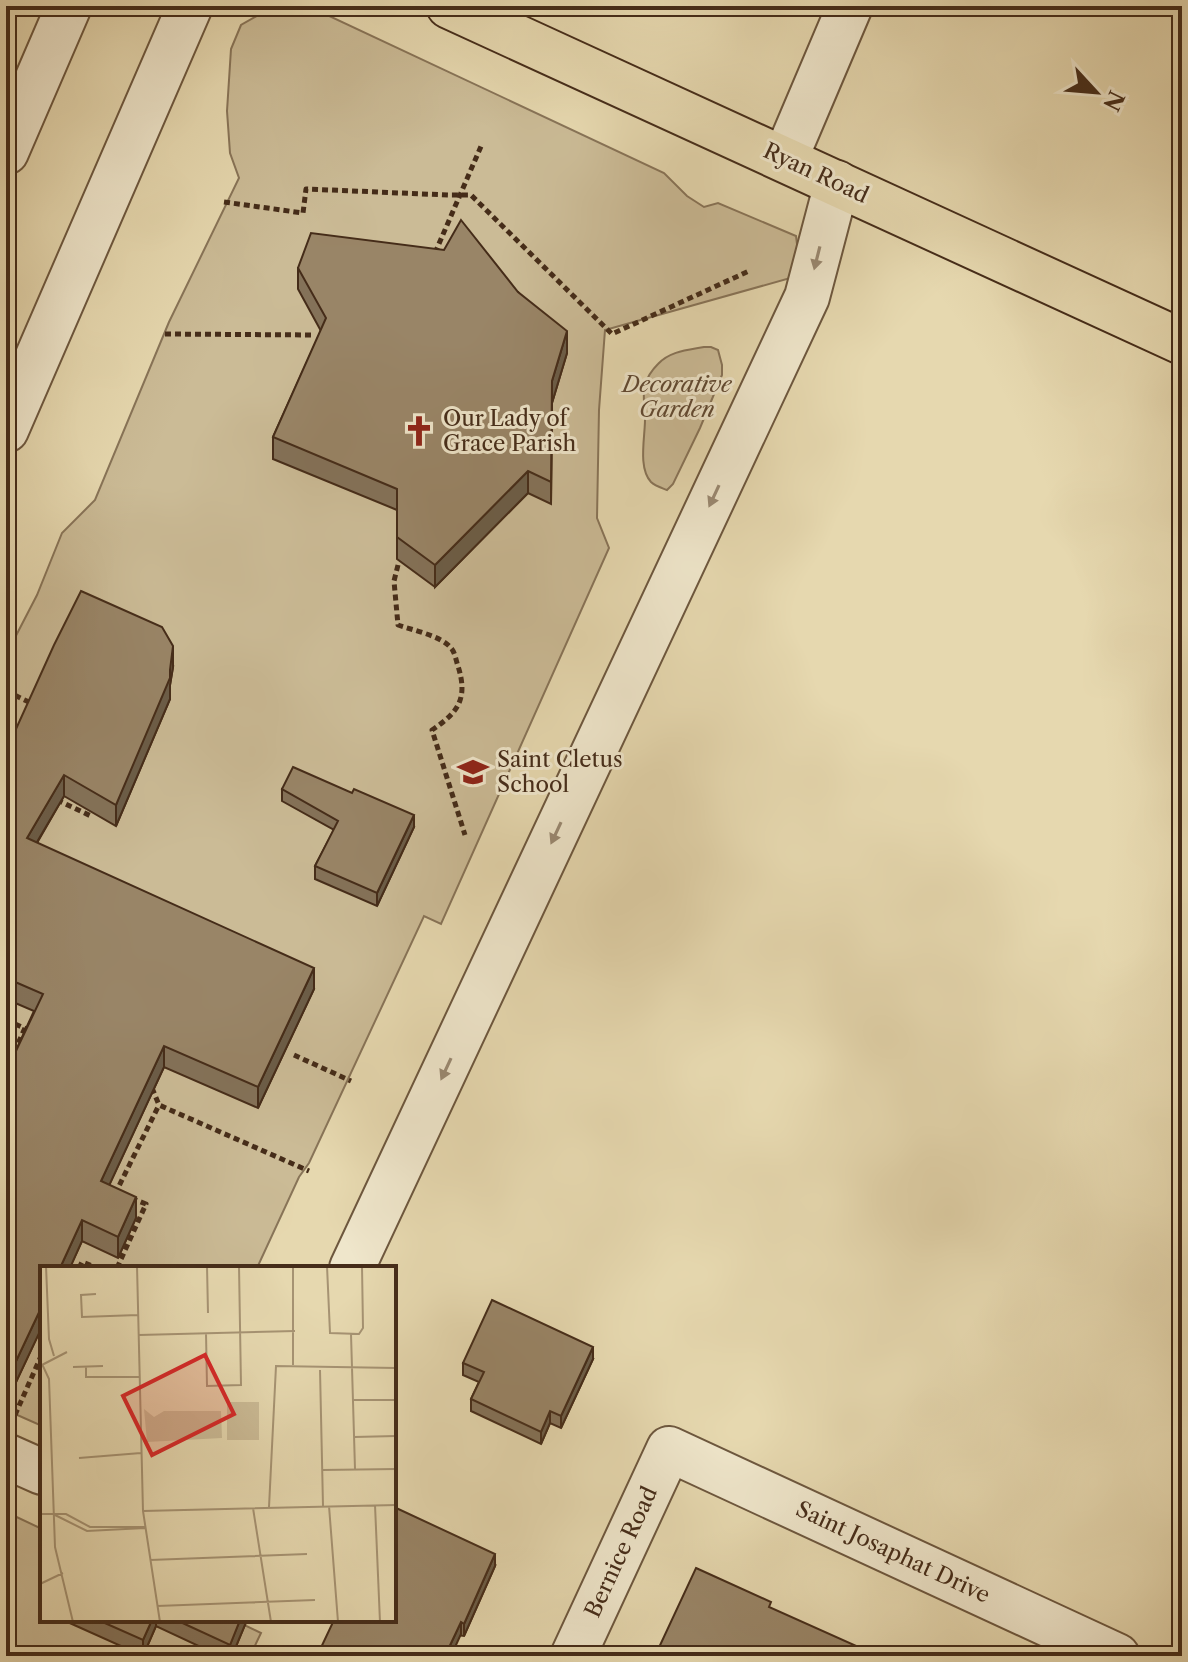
<svg xmlns="http://www.w3.org/2000/svg" width="1188" height="1662" font-family="'Libre Caslon Text',serif">
<style>
.green{fill:#cbbb96;stroke:#887458;stroke-width:2}
.lines{fill:none;stroke-linecap:round;stroke-linejoin:round}
.minor-casing{stroke:#6d573e;stroke-width:48}
.major-casing{stroke:#452c19;stroke-width:48}
.path{stroke:#452c19;stroke-width:5;stroke-dasharray:6 4;stroke-linecap:butt}
.minor{stroke:#efe6cb;stroke-width:44}
.major{stroke:#e6d8af;stroke-width:44}
.wall{fill:#847259;stroke:#452c19;stroke-width:2}
.shaded-wall{fill:#6b5d48;stroke:#452c19;stroke-width:2}
.building{fill:#998567;stroke:#452c19;stroke-width:2}
.oneway{fill:#9a8972}
.labels{text-anchor:middle;dominant-baseline:central;stroke-width:6;stroke-linejoin:round;paint-order:stroke}
.street-label{font-size:22px;fill:#452c19;stroke:#efe6cb}
.park-label{font-size:22px;font-style:italic;fill:#604932;stroke:#efe6cb}
.poi-label{font-size:22px;fill:#452c19;stroke:#efe6cb;text-anchor:start}
.inset-road{fill:none;stroke:#a69373;stroke-width:2}
.view{fill:#d62828;fill-opacity:0.15;stroke:#d62828;stroke-width:4}
.inset-edge{fill:none;stroke:#452c19;stroke-width:4}
</style>
<rect width="100%" height="100%" fill="#e6d8af"/>
<filter id="stains"><feTurbulence type="fractalNoise" baseFrequency=".0025" numOctaves="4"/><feColorMatrix values="0 0 0 0 .2 0 0 0 0 .09 0 0 0 0 .02 0 0 0 .5 -.17"/></filter>
<radialGradient id="worn" r=".72"><stop offset=".6" stop-color="#630" stop-opacity="0"/><stop offset="1" stop-color="#630" stop-opacity=".3"/></radialGradient>
<g class="green">
<path d="M 274,6 L 308,6 L 664,173 L 687,196 L 704,207 L 718,203 L 796,236 L 799,260 L 794,277 L 605,330 L 599,410 L 597,518 L 609,548 L 441,924 L 424,916 L 309,1163 L 299,1177 L 257,1268 L 42,1268 L 42,1426 L 6,1410 L 6,655 L 37,595 L 62,533 L 95,500 L 169,322 L 239,178 L 230,153 L 227,111 L 231,49 L 241,25 Z"/>
<path d="M 704,347 L 711,347 L 718,350 L 722,365 L 722,375 L 700,428 L 673,484 L 667,490 C 662,488 655,486 651,482 C 637,467 646,434 645,415 C 645,405 642,395 645,385 C 647,378 653,369 658,364 C 670,351 688,350 704,347 Z"/>
<path d="M 6,1512 L 42,1529 L 42,1620 L 234,1620 L 261,1633 L 250,1656 L 6,1656 Z"/>
</g>
<g class="lines">
<defs>
<g id="minor">
<path d="M 6,152 L 69,6"/>
<path d="M 785,159 L 850,6"/>
<path d="M 6,430 L 190,6"/>
<path d="M 352,1268 L 807,297 L 837,183"/>
<path d="M 6,1456 L 42,1472"/>
<path d="M 573,1656 L 669,1449 L 1117,1656"/>
</g>
<path id="major" d="M 449,6 L 1182,342"/>
</defs>
<use href="#minor" class="minor-casing"/>
<use href="#major" class="major-casing"/>
<g class="path">
<path d="M 224,202 L 303,213 L 306,189 L 448,195 L 471,195 L 612,334 L 749,271"/>
<path d="M 435,253 L 482,144"/>
<path d="M 165,334 L 315,335"/>
<path d="M 398,565 L 394,581 L 398,625 C 412,630 442,636 451,648 C 455,652 456,661 458,666 C 468,698 459,712 432,730 L 465,835"/>
<path d="M 6,691 L 33,704"/>
<path d="M 57,800 L 93,817"/>
<path d="M 6,1020 L 31,1031"/>
<path d="M 294,1055 L 351,1081"/>
<path d="M 6,1070 L 25,1028"/>
<path d="M 152,1088 L 159,1105 L 309,1171"/>
<path d="M 118,1193 L 116,1192 L 159,1105"/>
<path d="M 79,1268 L 82,1262 L 98,1268"/>
<path d="M 117,1268 L 146,1204 L 131,1198"/>
<path d="M 15,1415 L 42,1354"/>
</g>
<use href="#minor" class="minor"/>
<use href="#major" class="major"/>
</g>
<g class="wall">
<path d="M 298,268 L 518,292 L 567,353 L 552,403 L 551,504 L 528,493 L 435,587 L 397,559 L 397,510 L 273,459 L 273,437 L 321,331 L 298,289 Z"/>
<path d="M 173,667 L 170,685 L 170,699 L 116,826 L 64,796 L 37,843 L 314,989 L 258,1108 L 164,1067 L 109,1185 L 136,1218 L 118,1258 L 82,1241 L 9,1397 L 6,1396 L 6,1072 L 34,1011 L 6,999 L 6,751 Z"/>
<path d="M 282,789 L 414,827 L 377,906 L 315,879 L 315,866 L 334,830 L 282,801 Z"/>
<path d="M 593,1359 L 561,1428 L 550,1423 L 541,1444 L 471,1411 L 471,1399 L 479,1382 L 463,1375 L 463,1363 Z"/>
<path d="M 495,1566 L 464,1636 L 334,1620 Z"/>
<path d="M 63,1620 L 247,1620 L 232,1656 L 220,1656 L 156,1626 L 143,1656 Z"/>
</g>
<g class="shaded-wall">
<path d="M 567,331 L 567,353 L 552,403 L 551,504 L 552,381 Z"/>
<path d="M 528,471 L 528,493 L 435,587 L 435,565 Z"/>
<path d="M 173,646 L 173,667 L 170,685 L 170,699 L 116,826 L 116,805 Z"/>
<path d="M 64,775 L 64,796 L 27,859 L 27,838 Z"/>
<path d="M 414,815 L 414,827 L 377,906 L 377,893 Z"/>
<path d="M 314,968 L 314,989 L 258,1108 L 258,1087 Z"/>
<path d="M 164,1046 L 164,1067 L 101,1203 L 101,1181 Z"/>
<path d="M 136,1197 L 136,1218 L 118,1258 L 118,1237 Z"/>
<path d="M 82,1220 L 82,1241 L 70,1268 L 60,1268 Z"/>
<path d="M 42,1306 L 42,1327 L 9,1397 L 9,1376 Z"/>
<path d="M 593,1347 L 593,1359 L 561,1428 L 561,1416 Z"/>
<path d="M 550,1411 L 550,1423 L 541,1444 L 541,1432 Z"/>
<path d="M 495,1554 L 495,1566 L 464,1636 L 464,1624 Z"/>
<path d="M 152,1620 L 156,1620 L 156,1626 L 143,1656 L 143,1640 Z"/>
<path d="M 240,1620 L 247,1620 L 232,1656 L 230,1656 L 230,1645 Z"/>
<path d="M 461,1622 L 461,1634 L 451,1656 L 445,1656 Z"/>
</g>
<g class="building">
<path d="M 461,220 L 518,292 L 567,331 L 552,381 L 551,482 L 528,471 L 435,565 L 397,537 L 397,489 L 273,437 L 326,318 L 298,268 L 311,233 L 444,250 Z"/>
<path d="M 81,591 L 162,627 L 173,646 L 170,670 L 170,678 L 116,805 L 64,775 L 27,838 L 314,968 L 258,1087 L 164,1046 L 101,1181 L 136,1197 L 118,1237 L 82,1220 L 60,1268 L 42,1268 L 42,1306 L 9,1376 L 6,1374 L 6,1072 L 43,994 L 6,978 L 6,751 L 54,645 Z"/>
<path d="M 293,767 L 352,793 L 354,789 L 414,815 L 377,893 L 315,866 L 338,821 L 282,789 Z"/>
<path d="M 492,1300 L 593,1347 L 561,1416 L 550,1411 L 541,1432 L 471,1399 L 484,1372 L 463,1363 Z"/>
<path d="M 394,1507 L 495,1554 L 464,1624 L 461,1622 L 445,1656 L 317,1656 L 334,1620 L 394,1620 Z"/>
<path d="M 696,1568 L 771,1602 L 769,1607 L 872,1653 L 871,1656 L 655,1656 Z"/>
<path d="M 98,1620 L 152,1620 L 143,1640 Z"/>
<path d="M 176,1620 L 240,1620 L 230,1645 Z"/>
</g>
<defs><path id="oneway-solid" d="M-6-.8H1V-3.2L6.5 0L1 3.2V.8H-6Z" transform="scale(2)"/></defs>
<g class="oneway">
<use href="#oneway-solid" transform="translate(817 258) rotate(104)"/>
<use href="#oneway-solid" transform="translate(714 496) rotate(115)"/>
<use href="#oneway-solid" transform="translate(556 833) rotate(115)"/>
<use href="#oneway-solid" transform="translate(446 1069) rotate(115)"/>
</g>
<defs>
<symbol id="church-bare" viewBox="-9 -9 18 18"><path d="M-1.2-6h2.4v3.5h3.3v2.4h-3.3V6h-2.4V-.1h-3.3v-2.4h3.3Z" fill="#8f2418" stroke="#efe6cb" stroke-width="2.5" paint-order="stroke"/></symbol>
<symbol id="school-bare" viewBox="-9 -9 18 18"><path d="M0-5L7-2L0 1L-7-2ZM-4 1L0 2.5L4 1V4Q0 6-4 4Z" fill="#8f2418" stroke="#efe6cb" stroke-width="2.5" paint-order="stroke"/></symbol>
</defs>
<g fill-rule="evenodd">
<use href="#church-bare" x="397" y="409" width="44" height="44"/>
<use href="#school-bare" x="451" y="750" width="44" height="44"/>
</g>
<g class="labels">
<g class="street-label">
<text transform="translate(816 173) rotate(25)">Ryan Road</text>
<text transform="translate(621 1552) rotate(-65)">Bernice Road</text>
<text transform="translate(893 1552) rotate(25)">Saint Josaphat Drive</text>
</g>
<g class="park-label">
<text x="677" y="384">Decorative<tspan x="677" dy="25">Garden</tspan></text>
</g>
<g class="poi-label">
<text x="443" y="418">Our Lady of<tspan x="443" dy="25">Grace Parish</tspan></text>
<text x="497" y="759">Saint Cletus<tspan x="497" dy="25">School</tspan></text>
</g>
</g>
<g transform="translate(40 1266)">
<rect width="356" height="356" fill="#e6d8af"/>
<path d="M 187,136 L 219,136 L 219,174 L 187,174 ZM 104,143 L 114,151 L 124,145 L 181,145 L 182,172 L 107,176 Z" fill="#cbbb96"/>
<path class="inset-road" d="M 6,0 L 9,73 L 14,90M 97,0 L 103,245 L 120,356M 167,0 L 168,47M 287,0 L 290,67 L 319,68 L 323,62 L 322,0M 56,28 L 41,29 L 42,51 L 98,49M 166,67 L 167,120 L 201,119 L 199,0M 311,68 L 315,203M 99,69 L 255,65M 2,98 L 9,113 L 15,281 L 33,356M 253,99 L 253,0M 0,100 L 27,86M 46,100 L 46,111 L 100,111M 33,101 L 63,100M 280,104 L 283,240M 313,134 L 356,134M 314,171 L 356,170M 39,192 L 101,187M 282,204 L 356,203M 335,239 L 340,356M 289,240 L 298,356M 229,241 L 236,100 L 356,102M 213,242 L 231,356M 103,245 L 356,239M 0,248 L 26,248 L 50,261 L 105,261M 15,249 L 47,265 L 105,262M 110,294 L 267,288M 0,318 L 23,307M 117,340 L 275,334"/>
<path class="view" d="M 165,89 L 194,148 L 112,189 L 83,130 Z"/>
<rect width="356" height="356" class="inset-edge"/>
</g>
<rect width="1188" height="1662" fill="none" stroke="#e6d8af" stroke-width="32"/>
<rect x="8" y="8" width="1172" height="1646" fill="none" stroke="#452c19" stroke-width="4"/>
<rect x="16" y="16" width="1156" height="1630" fill="none" stroke="#452c19" stroke-width="2"/>
<g transform="translate(1096 92) rotate(116)" stroke="#efe6cb" stroke-width="6" paint-order="stroke">
<path d="M0-6L14 30L0 20L-14 30Z" fill="#452c19"/>
<text y="-12" font-size="22" font-weight="bold" text-anchor="middle" fill="#452c19">N</text>
</g>
<rect width="100%" height="100%" filter="url(#stains)"/>
<rect width="100%" height="100%" fill="url(#worn)"/>
</svg>
